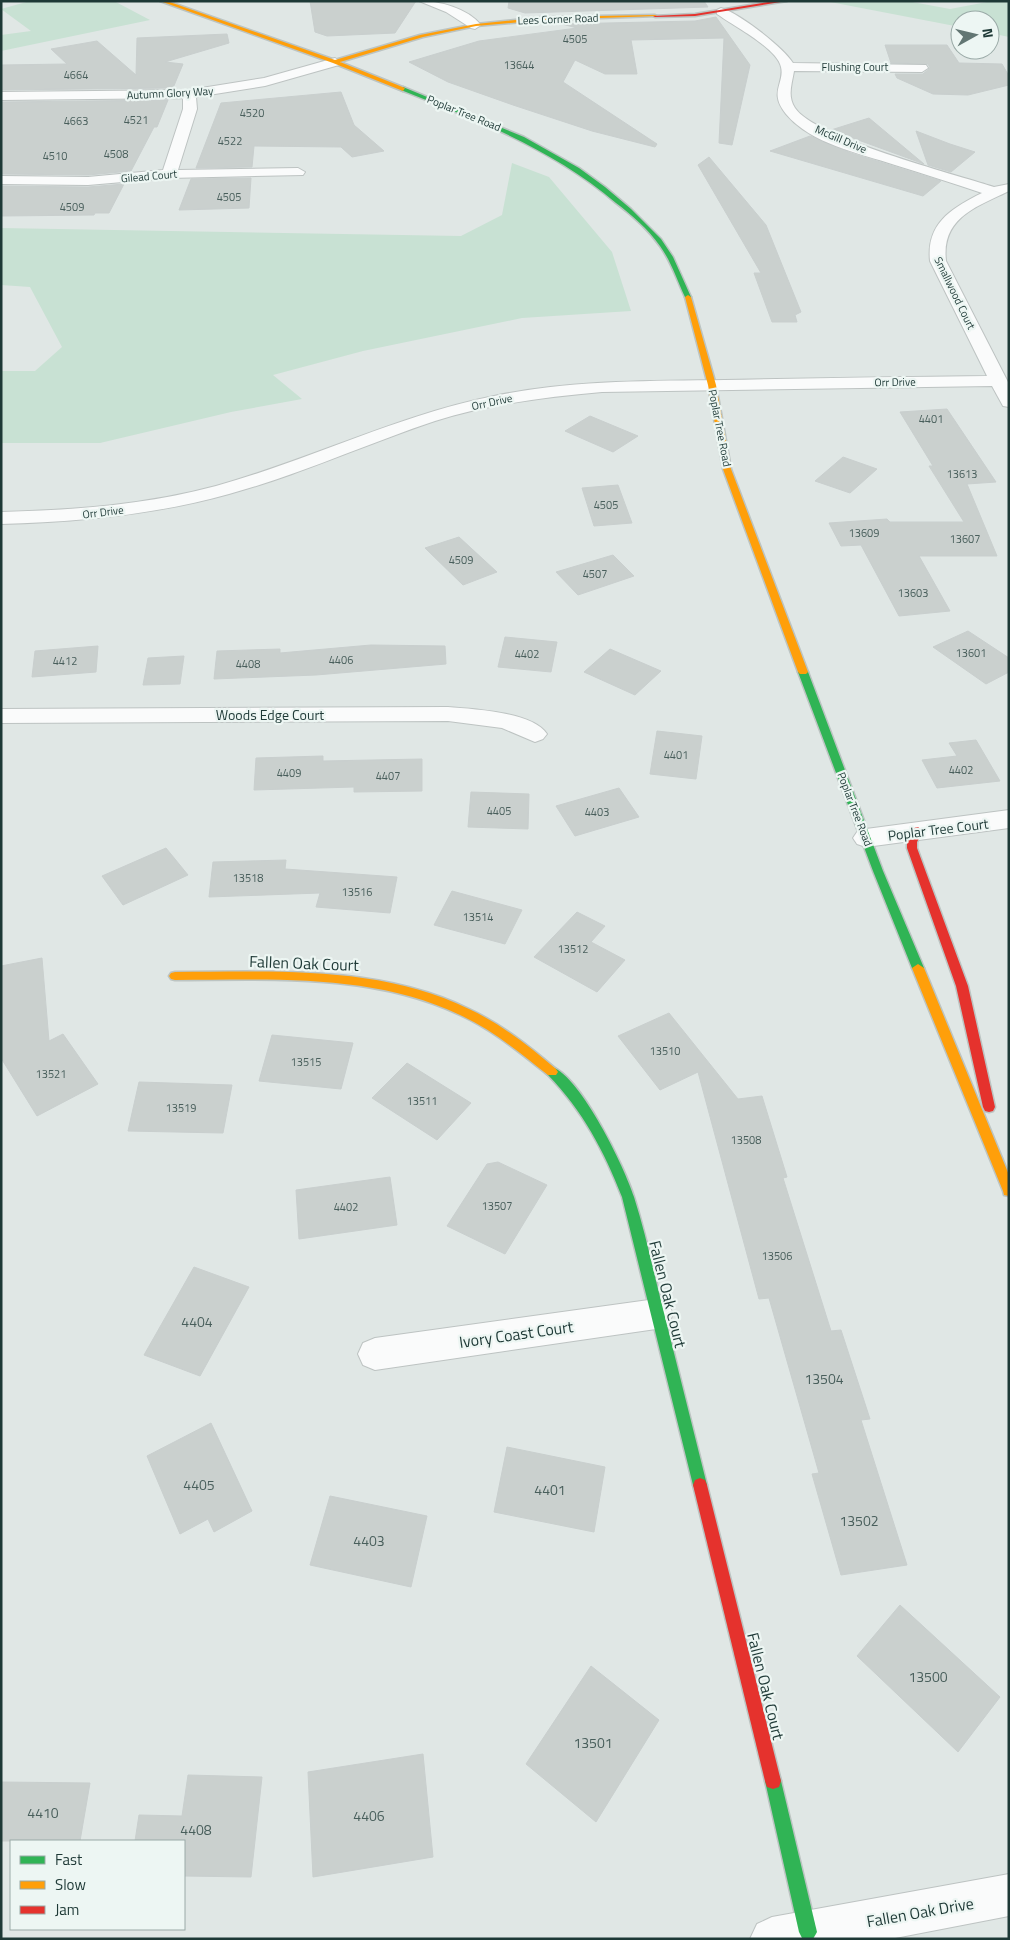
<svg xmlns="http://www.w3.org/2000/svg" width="1010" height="1940" font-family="'Titillium Web',sans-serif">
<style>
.green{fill:#c8e1d3}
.building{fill:#cad0ce;stroke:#c9cfce}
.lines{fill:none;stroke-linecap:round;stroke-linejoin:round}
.street-casing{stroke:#bdc3c2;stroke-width:2}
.fast-casing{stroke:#bcc4c2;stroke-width:3}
.slow-casing{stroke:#bcc4c2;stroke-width:3}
.jam-casing{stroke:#bcc4c2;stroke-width:3}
.street{fill:#fafbfb;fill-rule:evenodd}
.fast{fill:#30b455;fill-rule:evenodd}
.slow{fill:#ff9f0a;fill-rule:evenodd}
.jam{fill:#e5322d;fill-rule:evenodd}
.labels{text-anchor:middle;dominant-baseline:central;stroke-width:4.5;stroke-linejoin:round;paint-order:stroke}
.far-street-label{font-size:11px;fill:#1e3936;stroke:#edf6f3}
.number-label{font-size:11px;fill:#495f5c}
.street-label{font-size:14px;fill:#1e3936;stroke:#edf6f3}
.near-number-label{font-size:14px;fill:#495f5c}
.near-street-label{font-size:16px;fill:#1e3936;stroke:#edf6f3}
</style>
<rect width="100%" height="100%" fill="#e0e7e5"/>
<g class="green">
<path d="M 30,1 L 114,1 L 150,20 L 1,51 L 1,35 L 31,31 L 1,9 Z"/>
<path d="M 825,1 L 907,1 L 950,9 L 987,2 L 1009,1 L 1009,37 L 990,33 L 990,20 L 960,20 L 960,27 Z"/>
<path d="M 512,163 L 549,177 L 612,252 L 631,311 L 522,318 L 363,351 L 273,375 L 302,399 L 231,412 L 100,443 L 1,443 L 1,371 L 35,371 L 62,347 L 30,287 L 1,285 L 1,228 L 461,236 L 502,215 Z"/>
</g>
<g class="building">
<path d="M 310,1 L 416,1 L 395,33 L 327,36 L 315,32 Z"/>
<path d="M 509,1 L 704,1 L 708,7 L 525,13 L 508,8 Z"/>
<path d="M 716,17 L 750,65 L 732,145 L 719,143 L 724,38 L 631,40 L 637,74 L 605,74 L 575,60 L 563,82 L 657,144 L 655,147 L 592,131 L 513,105 L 448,82 L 409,62 L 479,41 L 577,28 L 562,24 L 695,21 Z"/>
<path d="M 227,34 L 229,43 L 165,62 L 183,64 L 173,88 L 1,90 L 1,65 L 67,64 L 51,49 L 97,41 L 136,75 L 137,38 Z"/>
<path d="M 885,45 L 947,45 L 959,63 L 1002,64 L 1009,76 L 1009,85 L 968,95 L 933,94 L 897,78 L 895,74 L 923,74 L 930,68 L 928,64 L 891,63 Z"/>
<path d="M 341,92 L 354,125 L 384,151 L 352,157 L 341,147 L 254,146 L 252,167 L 196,168 L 221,103 Z"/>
<path d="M 168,100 L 157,127 L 154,127 L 131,171 L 88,175 L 1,174 L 1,102 Z"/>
<path d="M 869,118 L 924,164 L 831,130 Z"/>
<path d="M 916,131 L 950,144 L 975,152 L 951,172 L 928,165 Z"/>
<path d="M 810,136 L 851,153 L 941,181 L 923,196 L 770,151 Z"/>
<path d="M 709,157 L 766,225 L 801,312 L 795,315 L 797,322 L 772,322 L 754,273 L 761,273 L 698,165 Z"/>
<path d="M 251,178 L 249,208 L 179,210 L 191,179 Z"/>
<path d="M 124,184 L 109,213 L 95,213 L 94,215 L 1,216 L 1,186 L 88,187 Z"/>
<path d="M 947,409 L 996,482 L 967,484 L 997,556 L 919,556 L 950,611 L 899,616 L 861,545 L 841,546 L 829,523 L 887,519 L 890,522 L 964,522 L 929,466 L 933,466 L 900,412 Z"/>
<path d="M 590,416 L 638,436 L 613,452 L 565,431 Z"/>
<path d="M 843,457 L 877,469 L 850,493 L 815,481 Z"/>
<path d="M 618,485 L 632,523 L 594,526 L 582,488 Z"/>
<path d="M 459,537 L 497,572 L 463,585 L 425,548 Z"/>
<path d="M 613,555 L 634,576 L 578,595 L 556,572 Z"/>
<path d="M 968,631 L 1009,658 L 1009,672 L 986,684 L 933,647 Z"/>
<path d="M 505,637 L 557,642 L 551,672 L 498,667 Z"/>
<path d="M 371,645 L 445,646 L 446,664 L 316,675 L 214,679 L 217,651 L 280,649 L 280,653 Z"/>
<path d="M 98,646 L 96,672 L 32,677 L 35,651 Z"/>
<path d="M 610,649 L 661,671 L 635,695 L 584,672 Z"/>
<path d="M 184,656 L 180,684 L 143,685 L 148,658 Z"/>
<path d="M 657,731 L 702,736 L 696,779 L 650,774 Z"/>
<path d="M 976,740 L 1000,781 L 937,788 L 922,760 L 957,756 L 949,743 Z"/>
<path d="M 323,756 L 323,761 L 422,759 L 422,791 L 354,792 L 354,787 L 254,790 L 256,758 Z"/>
<path d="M 619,788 L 639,817 L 575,836 L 556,806 Z"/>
<path d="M 471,792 L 529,794 L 528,829 L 468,827 Z"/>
<path d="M 166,848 L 188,875 L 123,905 L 102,876 Z"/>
<path d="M 286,860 L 285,869 L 397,877 L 390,913 L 316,907 L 320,893 L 209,897 L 213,862 Z"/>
<path d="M 452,891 L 522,910 L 505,944 L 434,925 Z"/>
<path d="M 577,912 L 605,926 L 591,942 L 625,960 L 597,992 L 534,957 Z"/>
<path d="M 42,958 L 49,1041 L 63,1034 L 98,1084 L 37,1116 L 1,1058 L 1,966 Z"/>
<path d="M 669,1013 L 738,1099 L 762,1096 L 787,1177 L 783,1178 L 831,1331 L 841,1330 L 870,1419 L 861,1420 L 907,1565 L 841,1575 L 812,1474 L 819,1473 L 769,1298 L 759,1299 L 698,1072 L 660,1090 L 618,1036 Z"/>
<path d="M 272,1035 L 353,1043 L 341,1089 L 259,1081 Z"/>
<path d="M 407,1063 L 471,1103 L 437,1140 L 372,1098 Z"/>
<path d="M 139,1082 L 232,1085 L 223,1133 L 128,1131 Z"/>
<path d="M 498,1162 L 547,1185 L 505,1254 L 447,1226 L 487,1164 Z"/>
<path d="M 390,1177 L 397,1225 L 299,1239 L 296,1190 Z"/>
<path d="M 194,1267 L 249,1287 L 200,1376 L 144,1355 Z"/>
<path d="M 211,1423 L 252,1511 L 214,1532 L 208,1519 L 180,1534 L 147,1456 Z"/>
<path d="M 507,1447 L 605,1467 L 594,1532 L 494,1512 Z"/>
<path d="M 330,1496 L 427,1516 L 411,1587 L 310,1565 Z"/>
<path d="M 900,1605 L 1000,1697 L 958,1752 L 857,1656 Z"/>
<path d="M 591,1666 L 659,1720 L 596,1822 L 526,1764 Z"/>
<path d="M 423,1754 L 433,1857 L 313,1877 L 308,1772 Z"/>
<path d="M 188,1775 L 262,1777 L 251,1877 L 184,1876 L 184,1841 L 135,1841 L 139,1815 L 182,1816 Z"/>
<path d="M 1,1782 L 90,1783 L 80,1841 L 1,1841 Z"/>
</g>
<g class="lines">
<defs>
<g id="street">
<path d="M 419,1 C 440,1 467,8 481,25 L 475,29 L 471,28 L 446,12 Z"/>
<path d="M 721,8 C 739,13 783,47 793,63 L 926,65 L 928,68 L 922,72 L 794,71 C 792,84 787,96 795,108 C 815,138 954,174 994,187 L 1009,184 L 1009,191 C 976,207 941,218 946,261 L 1009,384 L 1009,407 L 1003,406 L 992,386 L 602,392 C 546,397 489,404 435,421 C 366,444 299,475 229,494 C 154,515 78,522 1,524 L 1,512 C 73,510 146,505 216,486 C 310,460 398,415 494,396 C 570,380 647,381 725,380 C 812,378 900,377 987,376 L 930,261 C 926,223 952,208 982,193 C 953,183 924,174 895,165 C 859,153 811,144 786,114 C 768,92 785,83 781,67 C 777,48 732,25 717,14 L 717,10 Z"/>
<path d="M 335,58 L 341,62 L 339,65 L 265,86 L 196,97 L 197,109 L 178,170 L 298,168 L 305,172 L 303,175 L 169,178 L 88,185 L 1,184 L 1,176 L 88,177 L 163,170 L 183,109 L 183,98 L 1,100 L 1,92 L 189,90 L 264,78 Z"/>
<path d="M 448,707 C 473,709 533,712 547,734 L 543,739 L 535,742 L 502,728 L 448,721 L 1,723 L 1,709 Z"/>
<path d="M 1009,810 L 1009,828 L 866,847 L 857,844 L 853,838 L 857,832 L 866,829 Z"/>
<path d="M 656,1299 L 668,1303 L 673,1314 L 668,1325 L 656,1329 L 375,1370 L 363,1365 L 358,1354 L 363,1343 L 375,1338 Z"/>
<path d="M 1009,1874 L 1009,1916 L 890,1939 L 750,1939 L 757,1924 L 772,1917 Z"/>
</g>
<g id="fast">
<path d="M 403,87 L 524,137 L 579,168 L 605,187 L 631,209 L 661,239 L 673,257 L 691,297 L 690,298 L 685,297 C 677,280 671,261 660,246 C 648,229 632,215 616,203 C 553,149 477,120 401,90 Z"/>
<path d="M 803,669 L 808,672 L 883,871 L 924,968 L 922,971 L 918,972 L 912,968 L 873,871 L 798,672 Z"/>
<path d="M 552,1067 C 581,1077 625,1168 634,1197 C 644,1228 651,1261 659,1293 C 675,1357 691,1421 707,1485 L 705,1490 L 700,1492 L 695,1490 L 693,1485 L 622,1197 C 604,1151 583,1111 548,1075 L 546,1072 L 548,1069 Z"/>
<path d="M 773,1773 L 779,1775 L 781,1781 L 817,1932 L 813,1939 L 802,1938 L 799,1932 L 765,1781 L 767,1775 Z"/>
</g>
<g id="slow">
<path d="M 160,1 L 167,1 L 335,60 L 420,35 L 476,24 L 543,17 L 655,15 L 657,16 L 543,20 L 476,26 L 423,37 L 340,62 L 405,88 L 403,91 L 333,63 Z"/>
<path d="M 688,295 L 691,297 L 716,385 L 731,469 L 808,672 L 806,674 L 800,674 L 798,672 L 723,469 L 708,385 L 685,297 Z"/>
<path d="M 918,964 L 924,968 L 1009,1175 L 1009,1196 L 1004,1195 L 1003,1191 L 912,968 Z"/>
<path d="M 175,972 C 273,972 379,965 469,1009 C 501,1024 529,1046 556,1069 L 558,1072 L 556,1075 L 548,1075 C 520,1053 493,1030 460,1015 C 372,973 270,980 175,980 L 171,979 L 169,976 L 171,973 Z"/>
</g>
<g id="jam">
<path d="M 774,1 L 787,1 L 695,16 L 655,17 L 653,16 L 695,14 Z"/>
<path d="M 918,827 L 923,831 L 917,842 L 917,848 L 968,986 L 995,1107 L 993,1111 L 989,1112 L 985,1111 L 983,1107 L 956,986 L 907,848 L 907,842 L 914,828 Z"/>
<path d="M 700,1478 L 705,1480 L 707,1485 L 781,1781 L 779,1787 L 773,1789 L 767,1787 L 765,1781 L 693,1485 L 695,1480 Z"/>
</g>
</defs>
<use href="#street" class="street-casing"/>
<use href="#fast" class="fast-casing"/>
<use href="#slow" class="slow-casing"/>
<use href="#jam" class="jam-casing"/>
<use href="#street" class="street"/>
<use href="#fast" class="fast"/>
<use href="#slow" class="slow"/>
<use href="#jam" class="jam"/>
</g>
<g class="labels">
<g class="far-street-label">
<text transform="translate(558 19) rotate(-2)">Lees Corner Road</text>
<text x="855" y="67">Flushing Court</text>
<text transform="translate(170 93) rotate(-3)">Autumn Glory Way</text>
<text transform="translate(464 113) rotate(22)">Poplar Tree Road</text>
<text transform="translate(841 139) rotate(23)">McGill Drive</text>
<text transform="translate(149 176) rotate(-5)">Gilead Court</text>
<text transform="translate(955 293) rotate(64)">Smallwood Court</text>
<text transform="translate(895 382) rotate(-1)">Orr Drive</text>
<text transform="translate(492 402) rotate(-12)">Orr Drive</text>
<text transform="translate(720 428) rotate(79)">Poplar Tree Road</text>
<text transform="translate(103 512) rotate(-7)">Orr Drive</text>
<text transform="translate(855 809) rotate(69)">Poplar Tree Road</text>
</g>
<g class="number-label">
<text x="575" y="39">4505</text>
<text x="519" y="65">13644</text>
<text x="76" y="75">4664</text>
<text x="252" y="113">4520</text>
<text x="136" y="120">4521</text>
<text x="76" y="121">4663</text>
<text x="230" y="141">4522</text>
<text x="116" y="154">4508</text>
<text x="55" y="156">4510</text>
<text x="229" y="197">4505</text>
<text x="72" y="207">4509</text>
<text x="931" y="419">4401</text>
<text x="962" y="474">13613</text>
<text x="606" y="505">4505</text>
<text x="864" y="533">13609</text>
<text x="965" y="539">13607</text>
<text x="461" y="560">4509</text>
<text x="595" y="574">4507</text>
<text x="913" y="593">13603</text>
<text x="971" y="653">13601</text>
<text x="527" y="654">4402</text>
<text x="341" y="660">4406</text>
<text x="65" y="661">4412</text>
<text x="248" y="664">4408</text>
<text x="676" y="755">4401</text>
<text x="961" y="770">4402</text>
<text x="289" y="773">4409</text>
<text x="388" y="776">4407</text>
<text x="499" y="811">4405</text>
<text x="597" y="812">4403</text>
<text x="248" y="878">13518</text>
<text x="357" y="892">13516</text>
<text x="478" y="917">13514</text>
<text x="573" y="949">13512</text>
<text x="665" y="1051">13510</text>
<text x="306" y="1062">13515</text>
<text x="51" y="1074">13521</text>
<text x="422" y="1101">13511</text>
<text x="181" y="1108">13519</text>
<text x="746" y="1140">13508</text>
<text x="497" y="1206">13507</text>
<text x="346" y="1207">4402</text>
<text x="777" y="1256">13506</text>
</g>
<g class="street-label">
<text x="270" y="714">Woods Edge Court</text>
<text transform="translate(938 829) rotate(-7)">Poplar Tree Court</text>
</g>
<g class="near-number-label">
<text x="197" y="1321">4404</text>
<text x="824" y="1378">13504</text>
<text x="199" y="1484">4405</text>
<text x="550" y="1489">4401</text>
<text x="859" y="1520">13502</text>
<text x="369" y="1540">4403</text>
<text x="928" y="1676">13500</text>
<text x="593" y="1742">13501</text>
<text x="43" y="1812">4410</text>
<text x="369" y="1815">4406</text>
<text x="196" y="1829">4408</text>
</g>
<g class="near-street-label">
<text transform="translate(304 963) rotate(2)">Fallen Oak Court</text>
<text transform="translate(668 1294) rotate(76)">Fallen Oak Court</text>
<text transform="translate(516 1334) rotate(-8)">Ivory Coast Court</text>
<text transform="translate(766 1686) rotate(76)">Fallen Oak Court</text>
<text transform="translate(920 1912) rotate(-10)">Fallen Oak Drive</text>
</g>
</g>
<rect width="1010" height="1940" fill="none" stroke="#1e3936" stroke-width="5"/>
<rect x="10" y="1840" width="175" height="90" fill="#edf6f3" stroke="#9aaaa7"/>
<rect x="20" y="1856" width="25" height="8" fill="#30b455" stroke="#9aaaa7"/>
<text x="55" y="1865" font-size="15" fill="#1e3936">Fast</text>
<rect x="20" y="1881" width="25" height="8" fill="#ff9f0a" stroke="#9aaaa7"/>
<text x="55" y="1890" font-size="15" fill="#1e3936">Slow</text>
<rect x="20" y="1906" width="25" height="8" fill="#e5322d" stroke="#9aaaa7"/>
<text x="55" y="1915" font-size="15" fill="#1e3936">Jam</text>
<g transform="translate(975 35) rotate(82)"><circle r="24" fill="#edf6f3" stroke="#9aaaa7"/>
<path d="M0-4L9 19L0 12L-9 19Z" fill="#627673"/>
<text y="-8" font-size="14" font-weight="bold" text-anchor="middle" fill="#1e3936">N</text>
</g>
</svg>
